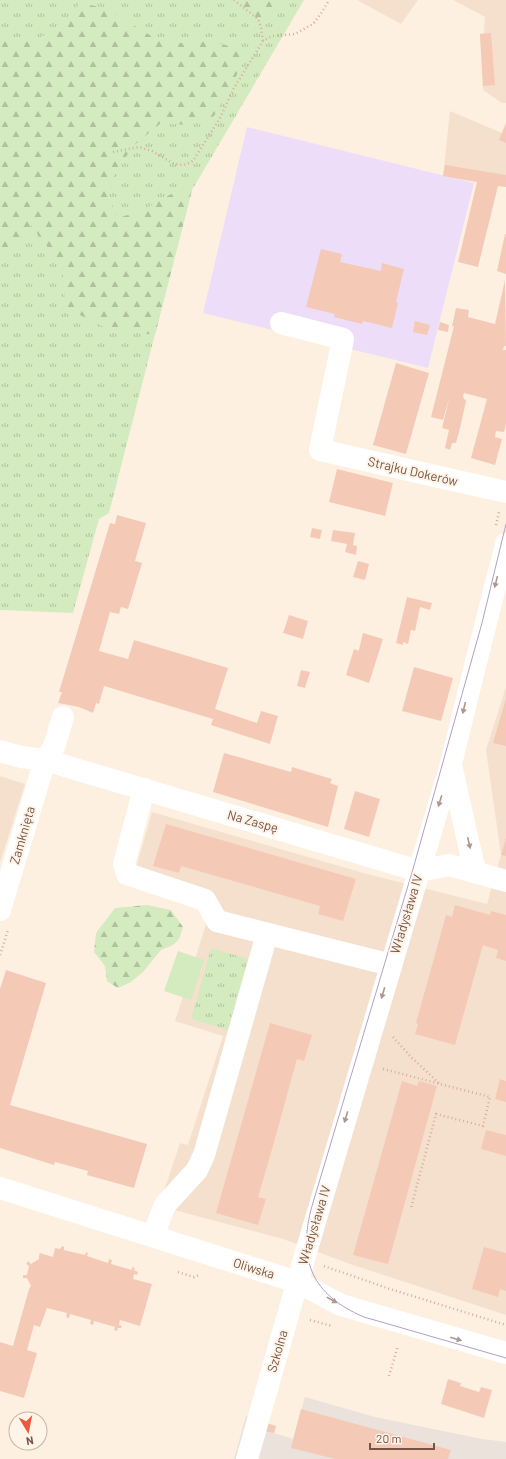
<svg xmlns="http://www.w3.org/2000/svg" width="506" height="1459" font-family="Barlow,sans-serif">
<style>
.residential{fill:#f5e0ce}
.industrial{fill:#ebe2dc}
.education{fill:#edddf9}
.grass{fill:url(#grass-tufts)}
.forest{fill:url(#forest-firs)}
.garden{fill:#d4ebbf}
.building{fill:#f4cab7}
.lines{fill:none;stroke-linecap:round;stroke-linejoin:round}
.path{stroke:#d8ad9a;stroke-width:2.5;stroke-dasharray:1 3;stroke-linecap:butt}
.minor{stroke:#fff;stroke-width:22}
.tram{stroke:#b19fc6;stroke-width:1}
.oneway{fill:#ac9891}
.labels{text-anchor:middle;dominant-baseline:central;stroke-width:4;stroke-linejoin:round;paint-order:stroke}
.street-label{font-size:13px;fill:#755347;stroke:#fff4e8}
</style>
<defs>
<pattern id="grass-tufts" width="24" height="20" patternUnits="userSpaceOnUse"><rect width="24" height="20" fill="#d4ebbf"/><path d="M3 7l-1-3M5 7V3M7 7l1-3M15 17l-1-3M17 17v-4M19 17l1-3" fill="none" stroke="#b1c19d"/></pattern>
<pattern id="forest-firs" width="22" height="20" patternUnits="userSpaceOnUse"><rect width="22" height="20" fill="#d4ebbf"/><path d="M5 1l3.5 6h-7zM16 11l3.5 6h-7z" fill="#b1c19d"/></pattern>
</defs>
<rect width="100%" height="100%" fill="#fdf0e0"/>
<g class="residential">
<path d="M 357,0 L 418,0 L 401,24 Z"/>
<path d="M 453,0 L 506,0 L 506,103 L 502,103 L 483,90 L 480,34 L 484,33 L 485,17 Z"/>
<path d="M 450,111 L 502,133 L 506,123 L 506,187 L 443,176 Z"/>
<path d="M 506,687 L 506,1315 L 350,1264 L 283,1239 L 159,1206 L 180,1143 L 188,1145 L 223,1036 L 175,1021 L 211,909 L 131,885 L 152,812 L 367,874 L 487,904 L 501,855 L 486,750 Z"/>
<path d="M 0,776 L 25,784 L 0,863 Z"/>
</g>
<path class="industrial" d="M 305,1397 L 375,1417 L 482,1439 L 506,1442 L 506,1459 L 234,1459 L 246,1416 L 276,1426 L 274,1433 L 293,1439 Z"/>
<path class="education" d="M 247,127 L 474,183 L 428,368 L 203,313 Z"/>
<g class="grass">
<path d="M 0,0 L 304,0 L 192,190 L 109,513 L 99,519 L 73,613 L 0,610 Z"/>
<path d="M 211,948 L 248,959 L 228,1030 L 191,1019 Z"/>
</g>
<g class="forest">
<path d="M 240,0 L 288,0 L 273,20 L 254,24 L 241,4 Z"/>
<path d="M 80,3 L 105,8 L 153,37 L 186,44 L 206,41 L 229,46 L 246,58 L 214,116 L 189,125 L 161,123 L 133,146 L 106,188 L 117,218 L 142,211 L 178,190 L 192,190 L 155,335 L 108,329 L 66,308 L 61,265 L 31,225 L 0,257 L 0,33 L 19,43 L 62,30 Z"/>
<path d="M 147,905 L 171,910 L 183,927 L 179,939 L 173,945 L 161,950 L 143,972 L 131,982 L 118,988 L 107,981 L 105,966 L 94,952 L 96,933 L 115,908 Z"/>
</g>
<path class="garden" d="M 178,951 L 204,960 L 191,1000 L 164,991 Z"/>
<g class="building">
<path d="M 491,33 L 495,85 L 483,86 L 480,34 Z"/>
<path d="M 506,123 L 506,143 L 499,140 Z"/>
<path d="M 445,165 L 506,175 L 506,187 L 498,186 L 478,267 L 458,262 L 477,182 L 443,176 Z"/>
<path d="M 505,234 L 506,234 L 506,274 L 497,271 Z"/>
<path d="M 321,249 L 342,254 L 340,262 L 381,271 L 382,263 L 404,269 L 396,302 L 398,303 L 392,328 L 363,321 L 362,324 L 334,317 L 335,314 L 306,307 Z"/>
<path d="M 505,280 L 506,346 L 504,346 L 503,350 L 506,350 L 506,424 L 504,432 L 496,431 L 495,437 L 502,439 L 495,465 L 471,458 L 487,399 L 464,393 L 463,397 L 466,401 L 461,424 L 456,443 L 452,443 L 450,450 L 445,448 L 449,430 L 442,428 L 450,395 L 443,420 L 431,417 L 454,326 L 452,326 L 456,308 L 469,310 L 468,317 L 495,324 Z"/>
<path d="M 415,321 L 430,325 L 427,335 L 413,332 Z"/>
<path d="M 440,322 L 449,325 L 448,332 L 438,330 Z"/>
<path d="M 396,363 L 429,373 L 406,454 L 373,445 Z"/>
<path d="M 337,469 L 393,483 L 385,516 L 329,502 Z"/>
<path d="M 117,515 L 146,523 L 135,561 L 142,563 L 128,609 L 121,607 L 119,614 L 110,612 L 99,651 L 128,659 L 134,640 L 228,668 L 215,709 L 257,723 L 261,711 L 278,716 L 270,744 L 211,725 L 213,719 L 104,686 L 99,704 L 96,703 L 93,713 L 79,707 L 58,703 L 62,692 L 59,692 L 110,523 L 115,524 Z"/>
<path d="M 312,528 L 322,530 L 320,539 L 310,537 Z"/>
<path d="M 333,530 L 355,533 L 353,545 L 357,546 L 356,555 L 345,552 L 347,544 L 331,541 Z"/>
<path d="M 358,561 L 369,564 L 365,580 L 353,577 Z"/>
<path d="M 407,597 L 432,603 L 430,610 L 420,607 L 415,631 L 411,630 L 408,644 L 403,642 L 403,645 L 396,643 Z"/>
<path d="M 289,615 L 308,621 L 303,639 L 283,633 Z"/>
<path d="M 363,633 L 383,639 L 369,683 L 346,675 L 354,649 L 359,651 L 356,662 Z"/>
<path d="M 414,667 L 453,678 L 441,721 L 402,711 Z"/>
<path d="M 301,670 L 310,672 L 305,688 L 297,686 Z"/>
<path d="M 506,698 L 506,746 L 493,743 Z"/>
<path d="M 224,753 L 291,772 L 292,767 L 332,779 L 330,783 L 338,786 L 328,827 L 213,792 Z"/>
<path d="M 355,791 L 380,799 L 369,837 L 344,829 Z"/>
<path d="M 166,824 L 356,879 L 343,921 L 318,914 L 320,906 L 181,866 L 179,873 L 153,866 Z"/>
<path d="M 506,838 L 506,856 L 501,855 Z"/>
<path d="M 455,905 L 490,915 L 491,911 L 506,915 L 506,961 L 496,958 L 498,950 L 483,945 L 455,1045 L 415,1034 L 418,1024 L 416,1023 L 446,915 L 452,917 Z"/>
<path d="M 6,970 L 46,983 L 10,1105 L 147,1144 L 134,1188 L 87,1175 L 88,1171 L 55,1162 L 54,1165 L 0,1148 L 0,989 Z"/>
<path d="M 270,1023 L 312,1035 L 304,1061 L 297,1059 L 271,1153 L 258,1197 L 266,1199 L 258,1225 L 216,1213 Z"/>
<path d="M 500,1079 L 506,1081 L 506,1102 L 495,1099 Z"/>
<path d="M 402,1081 L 417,1086 L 419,1081 L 437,1086 L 388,1264 L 353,1255 Z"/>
<path d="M 486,1130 L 506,1135 L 506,1156 L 481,1149 Z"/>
<path d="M 62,1246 L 64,1247 L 64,1250 L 85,1255 L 86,1252 L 88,1253 L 87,1256 L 108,1263 L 109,1259 L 112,1260 L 111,1264 L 132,1270 L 132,1267 L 135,1268 L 134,1270 L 138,1272 L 137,1275 L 134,1274 L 133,1279 L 152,1284 L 140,1326 L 120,1320 L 119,1325 L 122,1326 L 121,1328 L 118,1328 L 117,1331 L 114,1330 L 115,1327 L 94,1321 L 93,1325 L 90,1324 L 91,1320 L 70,1314 L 69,1318 L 66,1317 L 67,1313 L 47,1308 L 40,1327 L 34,1325 L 27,1350 L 37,1353 L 24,1398 L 0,1391 L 0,1342 L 13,1346 L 29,1289 L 31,1286 L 27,1278 L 23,1278 L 23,1275 L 27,1275 L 29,1266 L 26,1264 L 28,1261 L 31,1264 L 39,1259 L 39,1256 L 40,1253 L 53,1257 L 55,1248 L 60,1249 Z"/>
<path d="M 484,1247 L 506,1253 L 506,1291 L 500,1289 L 498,1297 L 472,1289 Z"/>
<path d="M 448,1379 L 461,1383 L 460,1386 L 479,1392 L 481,1387 L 492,1390 L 484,1418 L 441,1404 Z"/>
<path d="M 301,1409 L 451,1450 L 448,1459 L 335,1459 L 291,1448 Z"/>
<path d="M 266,1423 L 276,1426 L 274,1433 L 264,1431 Z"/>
</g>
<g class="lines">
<g class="path">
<path d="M 234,0 L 258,19 L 261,27 L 263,41"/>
<path d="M 113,152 L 139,147 L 152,151 L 174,164 L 184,165 L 193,161 L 220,118 L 234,88 L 263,41 L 272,36 L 295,34 L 313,24 L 322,12 L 329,0"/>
<path d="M 496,525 L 499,512"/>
<path d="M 0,955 L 8,930"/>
<path d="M 393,1037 L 412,1058 L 440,1084"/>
<path d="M 383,1069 L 490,1097 L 483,1126 L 436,1114 L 411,1208"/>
<path d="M 324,1266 L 390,1289 L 506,1325"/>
<path d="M 178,1272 L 194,1277 L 199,1275"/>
<path d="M 310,1320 L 332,1326"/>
<path d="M 389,1376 L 398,1346"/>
</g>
<g class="minor">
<path d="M 281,323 L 343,339 L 320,450 L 506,492"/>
<path d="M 0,751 L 21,757 L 45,760 L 419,871 L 449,865 L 506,881"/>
<path d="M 451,765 L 475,872"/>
<path d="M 144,789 L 124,864 L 127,874 L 205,900 L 217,921 L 391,965"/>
<path d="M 0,910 L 45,760 L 54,747 L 63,717"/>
<path d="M 0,1188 L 297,1282 L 341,1305 L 506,1353"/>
<path d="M 153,1236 L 165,1205 L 197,1170 L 204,1155 L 267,934"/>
<path d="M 247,1459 L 304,1259 L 451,764 L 472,678 L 506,544"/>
</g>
<path class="tram" d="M 506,524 L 482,623 L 413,869 L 312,1206 C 297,1260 312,1295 364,1317 L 506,1358"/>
</g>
<defs><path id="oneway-solid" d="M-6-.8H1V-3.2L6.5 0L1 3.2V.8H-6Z"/></defs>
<g class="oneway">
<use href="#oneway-solid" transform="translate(496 582) rotate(104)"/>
<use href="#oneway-solid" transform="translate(464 708) rotate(103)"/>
<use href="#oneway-solid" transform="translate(440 801) rotate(107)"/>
<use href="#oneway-solid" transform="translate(469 843) rotate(77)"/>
<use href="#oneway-solid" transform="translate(383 993) rotate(107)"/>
<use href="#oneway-solid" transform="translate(346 1117) rotate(107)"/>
<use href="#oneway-solid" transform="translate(332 1300) rotate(29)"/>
<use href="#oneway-solid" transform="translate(456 1339) rotate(16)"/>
</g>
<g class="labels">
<g class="street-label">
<text transform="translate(413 471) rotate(13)">Strajku Dokerów</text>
<text transform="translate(253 821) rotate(16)">Na Zaspę</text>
<text transform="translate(22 835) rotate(-74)">Zamknięta</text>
<text transform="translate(406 914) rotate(-73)">Władysława IV</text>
<text transform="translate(314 1225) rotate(-73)">Władysława IV</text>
<text transform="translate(254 1268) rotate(17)">Oliwska</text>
<text transform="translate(277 1351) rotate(-74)">Szkolna</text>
</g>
</g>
<g transform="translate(28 1431) rotate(170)"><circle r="19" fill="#fff4e8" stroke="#c8b4a8"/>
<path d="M0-3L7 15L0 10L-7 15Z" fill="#ed583f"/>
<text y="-6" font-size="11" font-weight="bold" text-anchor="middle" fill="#755347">N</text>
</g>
<path d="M370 1443v6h64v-6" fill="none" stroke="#755347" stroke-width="2"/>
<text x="376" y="1443" font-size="12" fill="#755347" stroke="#fff4e8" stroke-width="3" paint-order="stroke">20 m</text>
</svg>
